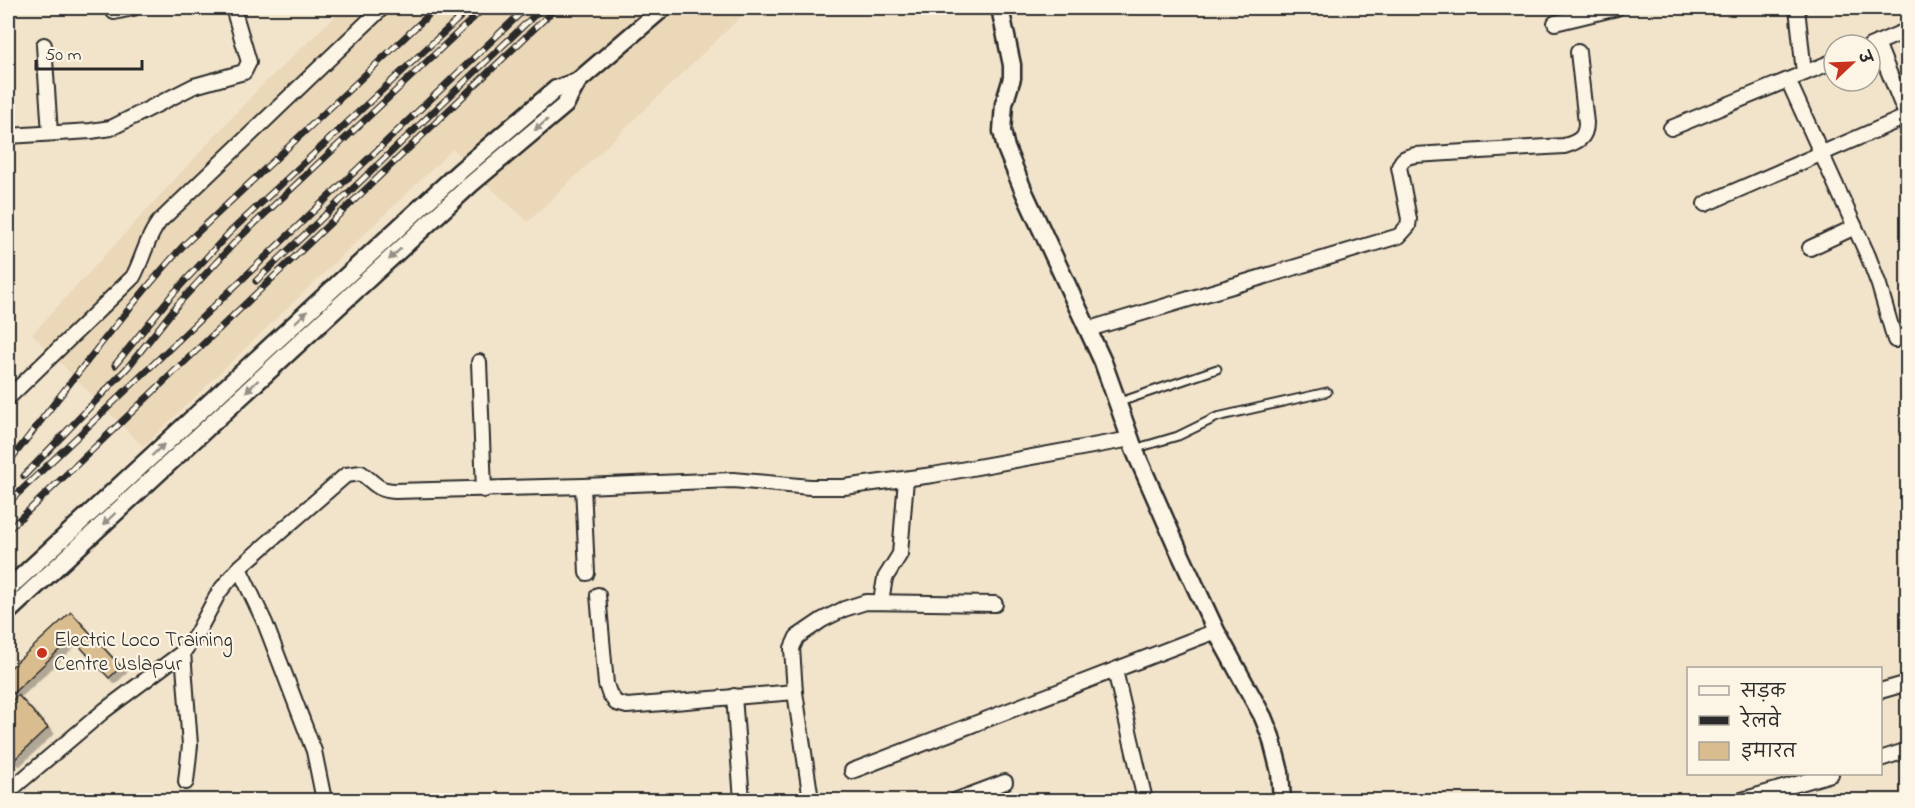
<svg xmlns="http://www.w3.org/2000/svg" width="1915" height="808" font-family="'Indie Flower','Playpen Sans Deva',sans-serif">
<style>
.built{fill:#ebd8b9}
.building{fill:#dabd8e;stroke:#2b2b2b;stroke-width:1.5;filter:url(#shadow)}
.lines{fill:none;stroke-linecap:round;stroke-linejoin:round}
.service-casing{stroke:#2b2b2b;stroke-width:11}
.minor-casing{stroke:#2b2b2b;stroke-width:18}
.tertiary-casing{stroke:#2b2b2b;stroke-width:21}
.service{stroke:#fcf5e5;stroke-width:7}
.minor{stroke:#fcf5e5;stroke-width:14}
.tertiary{stroke:#fcf5e5;stroke-width:16}
.rail-casing{stroke:#2b2b2b;stroke-width:7}
.rail{stroke:#fcf5e5;stroke-width:4.5;stroke-dasharray:14;stroke-linecap:butt}
.oneway{fill:#949088}
.poi-dot{fill:#c8321e;stroke:#fcf5e5;stroke-width:2}
.labels{text-anchor:middle;dominant-baseline:central;stroke-width:4.5;stroke-linejoin:round;paint-order:stroke}
.poi-label{font-size:21px;fill:#2b2b2b;stroke:#fcf5e5;text-anchor:start}
</style>
<defs>
<filter id="shadow"><feDropShadow dx="5.5" dy="5.5" stdDeviation="0" flood-color="#0004"/></filter>
</defs>
<rect width="100%" height="100%" fill="#f2e4cb"/>
<filter id="ink" filterUnits="userSpaceOnUse"><feTurbulence type="fractalNoise" baseFrequency=".0167" numOctaves="2"/><feDisplacementMap in="SourceGraphic" scale="12" xChannelSelector="R" yChannelSelector="G"/><feConvolveMatrix kernelMatrix="1 2 1 2 8 2 1 2 1" color-interpolation-filters="sRGB"/></filter>
<g filter="url(#ink)">
<path class="built" d="M 344,8 L 750,8 L 528,222 L 492,189 L 453,149 L 143,447 L 32,334 L 260,87 Z"/>
<g class="building">
<path d="M 71,612 L 121,667 L 109,678 L 72,638 L 8,698 L 8,670 Z"/>
<path d="M 18,695 L 48,728 L 14,760 L 8,754 L 8,705 Z"/>
</g>
<g class="lines">
<defs>
<g id="service">
<path d="M 1117,403 L 1217,369"/>
<path d="M 1134,449 L 1178,436 L 1217,417 L 1327,392"/>
</g>
<g id="minor">
<path d="M 1797,8 L 1804,73"/>
<path d="M 114,12 L 133,8"/>
<path d="M 1555,23 L 1617,8"/>
<path d="M 1877,43 L 1907,117"/>
<path d="M 44,45 L 50,133"/>
<path d="M 1870,46 L 1908,30"/>
<path d="M 1788,80 L 1868,256 L 1879,285 L 1895,340"/>
<path d="M 1671,128 L 1834,61"/>
<path d="M 8,136 L 91,131 L 111,128 L 194,86 L 244,72 L 249,62 L 233,8"/>
<path d="M 1705,204 L 1908,116"/>
<path d="M 1810,248 L 1855,227"/>
<path d="M 1089,329 L 1399,236 L 1408,226 L 1409,219 L 1399,167 C 1402,158 1406,157 1415,155 L 1564,146 C 1578,142 1586,138 1586,123 L 1578,52"/>
<path d="M 479,362 L 484,490"/>
<path d="M 8,398 L 133,277 C 143,259 146,239 159,222 L 382,8"/>
<path d="M 583,486 L 587,573"/>
<path d="M 239,568 L 265,623 L 314,751 L 324,800"/>
<path d="M 598,595 L 606,684 L 609,693 L 616,703 L 627,706 L 795,692"/>
<path d="M 881,601 L 885,578 L 900,554 L 906,479"/>
<path d="M 183,652 L 190,745 L 186,782"/>
<path d="M 1115,670 L 1145,800"/>
<path d="M 1880,691 L 1908,683"/>
<path d="M 734,696 L 742,800"/>
<path d="M 1880,759 L 1908,750"/>
<path d="M 852,771 L 1216,631"/>
<path d="M 8,792 L 105,710 L 183,652 L 196,635 L 219,592 L 239,568 L 346,475 L 361,473 C 375,483 376,490 395,491 L 583,486 L 733,480 L 810,487 L 844,487 L 933,475 L 1131,439"/>
<path d="M 811,800 L 795,692 L 792,648 L 797,637 L 822,620 L 844,609 L 866,602 L 995,604"/>
<path d="M 957,800 L 1005,782"/>
<path d="M 1742,800 L 1831,774"/>
</g>
<g id="tertiary">
<path d="M 1000,8 L 1012,65 L 1012,78 L 1004,104 L 1002,131 L 1006,148 L 1024,192 L 1103,362 L 1134,449 L 1178,549 L 1216,631 L 1263,717 L 1271,737 L 1280,772 L 1282,800"/>
<path d="M 8,589 L 459,172 L 556,89 L 578,81"/>
<path d="M 8,612 L 471,184 L 565,105 L 578,81 L 663,8"/>
</g>
</defs>
<use href="#service" class="service-casing"/>
<use href="#minor" class="minor-casing"/>
<use href="#tertiary" class="tertiary-casing"/>
<use href="#service" class="service"/>
<use href="#minor" class="minor"/>
<use href="#tertiary" class="tertiary"/>
<defs>
<g id="rail">
<path d="M 256,281 L 542,8"/>
<path d="M 115,365 L 171,296 L 230,232 L 470,8"/>
<path d="M 8,463 C 65,390 121,315 183,246 L 436,8"/>
<path d="M 24,476 L 128,367 L 178,304 L 237,240 L 484,8"/>
<path d="M 8,503 L 526,8"/>
<path d="M 8,530 L 556,8"/>
</g>
</defs>
<use href="#rail" class="rail-casing"/>
<use href="#rail" class="rail"/>
</g>
<defs><path id="oneway-solid" d="M-6-.8H1V-3.2L6.5 0L1 3.2V.8H-6Z" transform="scale(1.5)"/></defs>
<g class="oneway">
<use href="#oneway-solid" transform="translate(541 125) rotate(140)"/>
<use href="#oneway-solid" transform="translate(395 254) rotate(137)"/>
<use href="#oneway-solid" transform="translate(301 317) rotate(-43)"/>
<use href="#oneway-solid" transform="translate(252 386) rotate(137)"/>
<use href="#oneway-solid" transform="translate(158 450) rotate(-43)"/>
<use href="#oneway-solid" transform="translate(109 519) rotate(137)"/>
</g>
</g>
<circle class="poi-dot" cx="42" cy="653" r="6"/>
<g class="labels">
<g class="poi-label">
<text x="54" y="641">Electric Loco Training<tspan x="54" dy="24">Centre Uslapur</tspan></text>
</g>
</g>
<rect width="1915" height="808" fill="none" stroke="#fcf5e5" stroke-width="30"/>
<rect x="15" y="15" width="1885" height="778" fill="none" stroke="#2b2b2b" stroke-width="2" filter="url(#ink)"/>
<rect x="1687" y="667" width="195" height="108" fill="#fcf5e5" stroke="#a8a49b" stroke-width="1.5"/>
<rect x="1699" y="686" width="30" height="9" fill="#fcf5e5" stroke="#a8a49b" stroke-width="1.5"/>
<text x="1741" y="697" font-size="18" fill="#2b2b2b">सड़क</text>
<rect x="1699" y="716" width="30" height="9" fill="#2b2b2b" stroke="#a8a49b" stroke-width="1.5"/>
<text x="1741" y="727" font-size="18" fill="#2b2b2b">रेलवे</text>
<rect x="1699" y="742" width="30" height="18" fill="#dabd8e" stroke="#a8a49b" stroke-width="1.5"/>
<text x="1741" y="757" font-size="18" fill="#2b2b2b">इमारत</text>
<g transform="translate(1852 63) rotate(67)"><circle r="28" fill="#fcf5e5" stroke="#a8a49b" stroke-width="1.5"/>
<path d="M0-4.5L10 22L0 15L-10 22Z" fill="#c8321e"/>
<text y="-9" font-size="16" font-weight="bold" text-anchor="middle" fill="#2b2b2b">उ</text>
</g>
<path d="M36 60v9h106v-9" fill="none" stroke="#2b2b2b" stroke-width="3"/>
<text x="45" y="60" font-size="18" fill="#2b2b2b" stroke="#fcf5e5" stroke-width="4.5" paint-order="stroke">50 m</text>
</svg>
